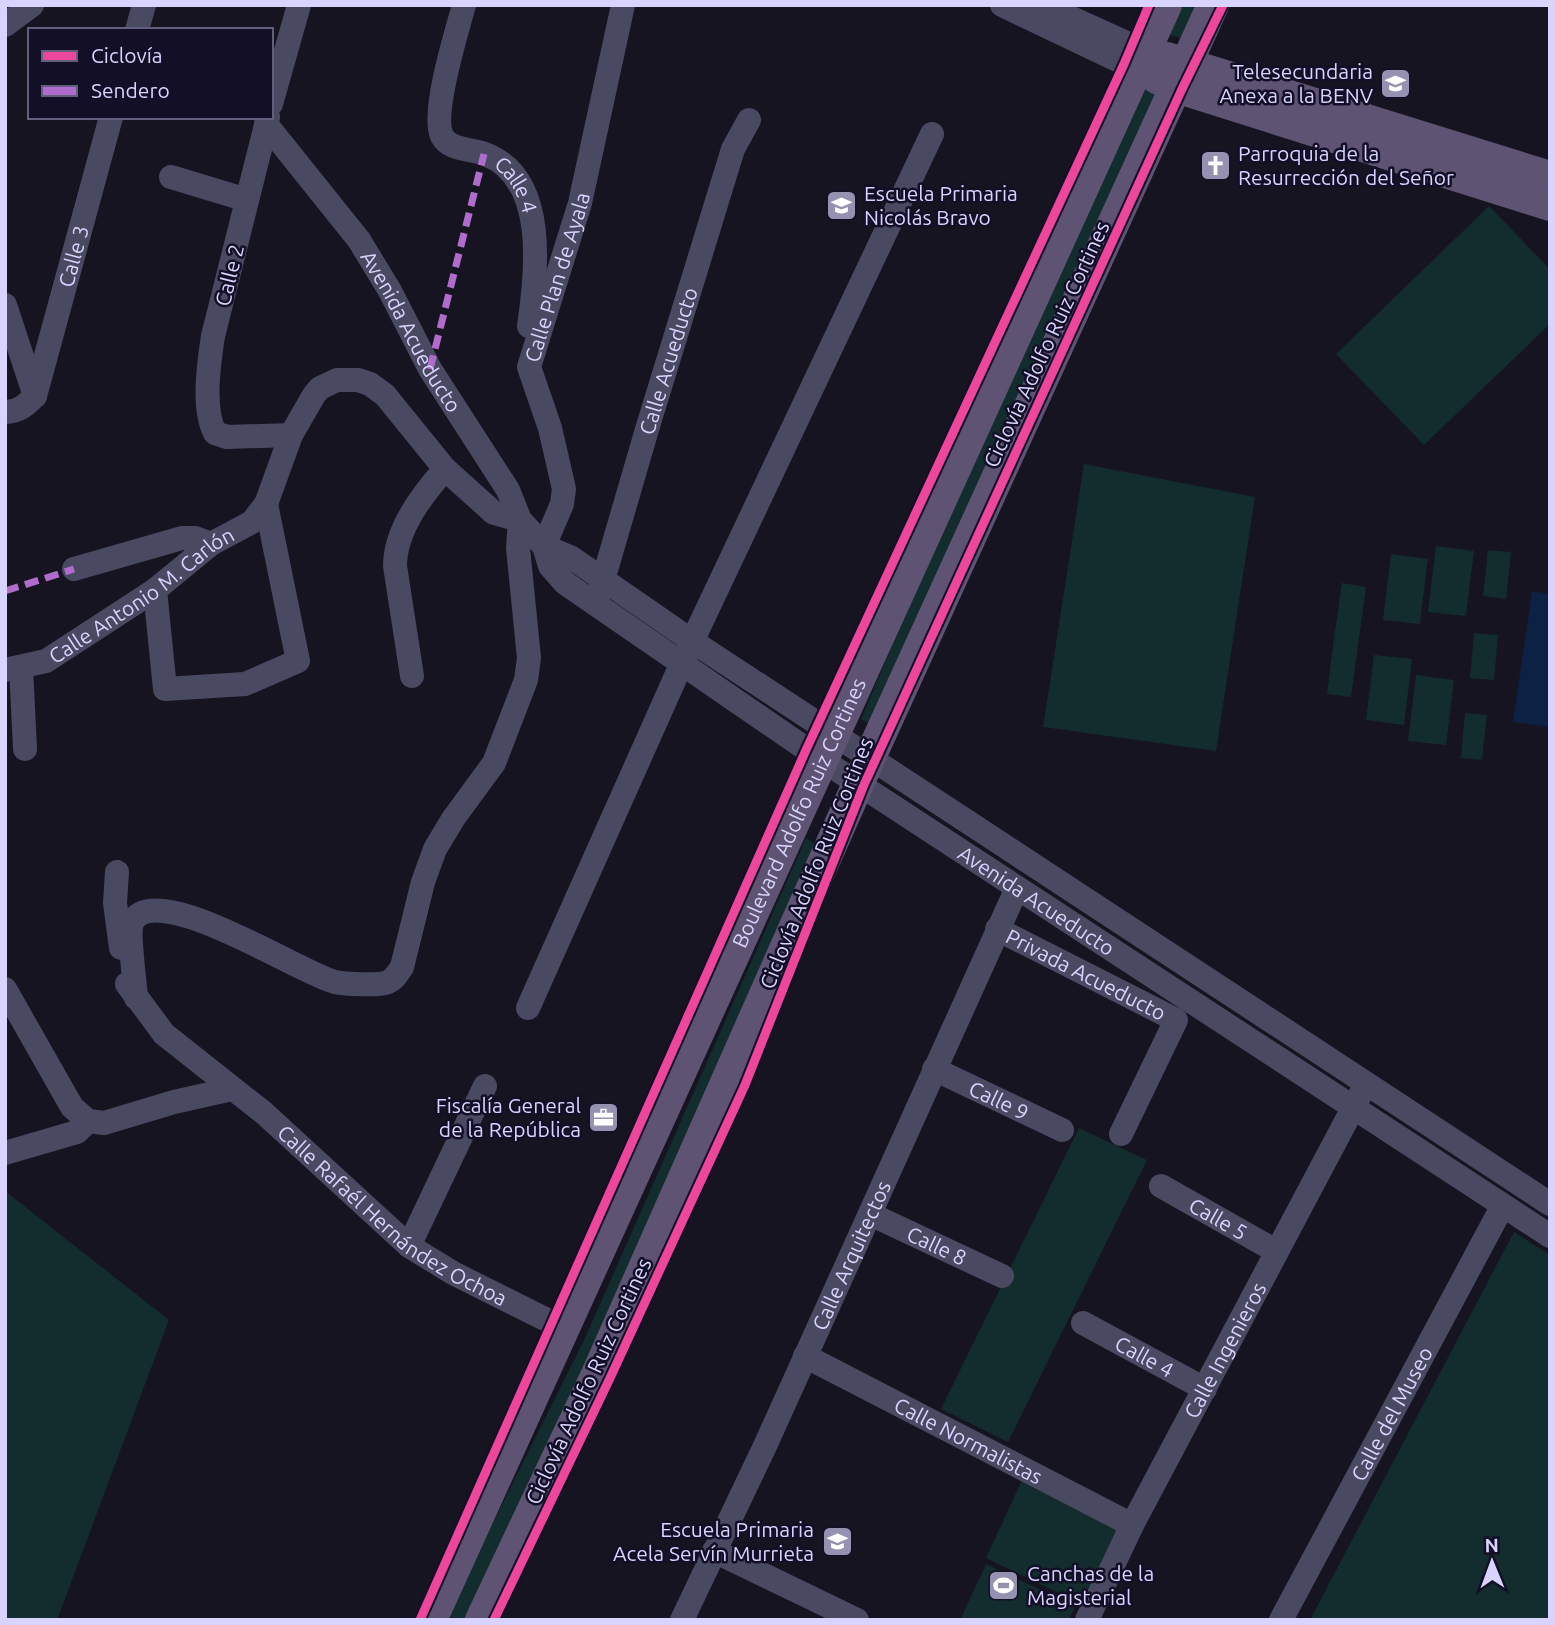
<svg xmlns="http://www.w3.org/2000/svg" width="1555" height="1625" font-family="Ubuntu,sans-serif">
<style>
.green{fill:#132c2d}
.water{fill:#0d2144}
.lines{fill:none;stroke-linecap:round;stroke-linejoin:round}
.minor{stroke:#4a4962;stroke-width:24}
.major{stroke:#5e5373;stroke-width:32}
.quiet{stroke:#b06ccc;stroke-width:7;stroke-dasharray:14 7;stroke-linecap:butt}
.cycleway-casing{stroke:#130f26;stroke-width:13}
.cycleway{stroke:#ed469a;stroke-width:9}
.labels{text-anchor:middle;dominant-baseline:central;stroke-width:5;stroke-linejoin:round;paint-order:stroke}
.poi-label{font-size:21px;fill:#d9d4ff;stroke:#130f26;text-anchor:end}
.street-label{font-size:21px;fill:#d9d4ff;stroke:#130f26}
</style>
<rect width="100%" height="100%" fill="#161421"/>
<g class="green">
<path d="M 1180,5 L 1205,5 L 1189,41 L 1168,34 Z"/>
<path d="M 1147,81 L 1165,89 L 881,732 L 861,719 L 987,422 Z"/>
<path d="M 1489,206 L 1550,269 L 1550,324 L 1424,445 L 1336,354 Z"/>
<path d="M 1084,464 L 1255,497 L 1216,751 L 1043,727 Z"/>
<path d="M 1436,546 L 1474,551 L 1466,616 L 1428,612 Z"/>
<path d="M 1488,550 L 1511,552 L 1506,599 L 1483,596 Z"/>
<path d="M 1391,554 L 1428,559 L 1420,624 L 1383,620 Z"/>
<path d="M 1342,583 L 1366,587 L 1351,697 L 1327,694 L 1334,639 L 1339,639 L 1334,638 Z"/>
<path d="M 1474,633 L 1498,635 L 1494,680 L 1470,678 Z"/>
<path d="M 1374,655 L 1412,659 L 1404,725 L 1366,720 Z"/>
<path d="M 1416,675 L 1454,680 L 1446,745 L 1408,741 Z"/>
<path d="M 1465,713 L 1487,715 L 1482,760 L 1461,758 Z"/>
<path d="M 806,838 L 821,847 L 471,1620 L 456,1620 L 447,1615 L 585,1338 Z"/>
<path d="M 1079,1128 L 1147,1160 L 1008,1442 L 941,1409 Z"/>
<path d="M 5,1191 L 169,1320 L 57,1620 L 5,1620 Z"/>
<path d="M 1514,1232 L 1550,1255 L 1550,1620 L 1310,1620 Z"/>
<path d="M 1023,1478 L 1119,1528 L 1081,1604 L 986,1558 Z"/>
<path d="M 986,1564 L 1075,1606 L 1069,1620 L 960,1620 Z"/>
</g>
<path class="water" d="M 1532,591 L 1550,594 L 1550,727 L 1513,722 Z"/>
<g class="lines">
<g class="minor">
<path id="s1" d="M 464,5 C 457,31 431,113 442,136 C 449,150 471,149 485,154 C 548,178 537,272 529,326"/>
<path d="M 1002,5 L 1136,69"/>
<path d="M 1043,5 L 1144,51"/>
<path d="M 5,25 L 32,5"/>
<path d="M 137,30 L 144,5"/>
<path d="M 271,104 L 299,5"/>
<path d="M 268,117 L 213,336 C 209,363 202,408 215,433 L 227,437 L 291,435"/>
<path id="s2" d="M 266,124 L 359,240 L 390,291 L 430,369 L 508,490 L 520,520 L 544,546 L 572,558 L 692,641 L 1550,1204"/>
<path d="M 171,177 L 247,200"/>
<path d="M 5,305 L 35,396"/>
<path id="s3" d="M 5,412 C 19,412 26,405 35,396 L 111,117"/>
<path id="s4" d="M 544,546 L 550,566 L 565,583 L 822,760 L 1550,1236"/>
<path id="s5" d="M 544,546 L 562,504 L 564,489 L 550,428 L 529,367 L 580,203 L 623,5"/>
<path d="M 74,569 L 182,538 L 195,538 L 211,544"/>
<path d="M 155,590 L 165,689 L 245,684 L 298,661 L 266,504"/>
<path id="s6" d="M 599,594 L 648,426 L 733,149 L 749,120"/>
<path d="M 21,667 L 25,749"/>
<path id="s7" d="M 5,670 L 46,661 L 155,590 L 211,544 L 252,522 L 266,504 L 291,435 L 314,395 L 320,388 L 337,380 L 358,380 L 370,384 L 385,395 L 445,469 L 494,513 L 520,520 L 518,548 L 529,658 L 526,680 L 494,763 L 453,819 L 435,849 L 423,882 L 402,967 C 398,973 395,979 388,982 C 381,986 344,984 335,982 C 303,975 152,876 132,923 C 128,933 135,983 136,998"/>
<path d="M 412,676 L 395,566 C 395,530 422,495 445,469"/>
<path d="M 117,872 L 115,903 L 121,948"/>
<path id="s8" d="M 997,929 L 1176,1020 L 1121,1134"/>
<path id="s9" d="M 127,984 L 164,1034 L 264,1113 L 409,1246 L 453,1273 L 563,1328"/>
<path d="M 5,989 L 72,1107 L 88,1121 L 104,1123 L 174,1102 L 232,1089"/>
<path d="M 528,1008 L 681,665 L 932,134"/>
<path id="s10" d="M 934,1069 L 1062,1130"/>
<path d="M 5,1153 L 77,1132 L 88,1121"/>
<path id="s11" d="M 1161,1186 L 1276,1251"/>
<path id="s12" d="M 870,1214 L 1002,1276"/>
<path d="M 409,1246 L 485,1086"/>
<path id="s13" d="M 1083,1323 L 1205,1389"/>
<path id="s14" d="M 805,1356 L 1132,1525"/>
<path d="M 714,1551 L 857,1620"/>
<path id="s15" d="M 682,1620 L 765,1446 L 1017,888"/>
<path id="s16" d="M 1087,1620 L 1132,1525 L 1361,1093"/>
<path id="s17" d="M 1281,1620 L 1502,1207"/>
</g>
<g class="major">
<path d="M 1167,58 L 1550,177"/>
<path d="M 1157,78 L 1176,87 L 1550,205"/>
<path id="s18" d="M 431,1620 L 1166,5"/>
<path d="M 481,1620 L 599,1370 L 870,757 L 1213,5"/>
</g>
<g class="quiet">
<path d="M 430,369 L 484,154"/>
<path d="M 5,591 L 74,569"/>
</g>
<defs>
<g id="cycleway">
<path d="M 420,1620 L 806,750 L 1124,64 L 1149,5"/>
<path d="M 494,1620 L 611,1376 L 745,1085 L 863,787 L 1182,89 L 1223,5"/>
</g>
</defs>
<use href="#cycleway" class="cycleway-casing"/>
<use href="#cycleway" class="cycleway"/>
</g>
<defs>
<symbol id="school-square" viewBox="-11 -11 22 22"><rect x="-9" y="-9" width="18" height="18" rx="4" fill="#9591b1" stroke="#130f26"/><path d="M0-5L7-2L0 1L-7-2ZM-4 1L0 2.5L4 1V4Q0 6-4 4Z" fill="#fff"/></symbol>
<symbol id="church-square" viewBox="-11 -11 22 22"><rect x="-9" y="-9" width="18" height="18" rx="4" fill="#9591b1" stroke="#130f26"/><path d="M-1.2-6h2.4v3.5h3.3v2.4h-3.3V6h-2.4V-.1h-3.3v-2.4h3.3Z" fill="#fff"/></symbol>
<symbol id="office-square" viewBox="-11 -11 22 22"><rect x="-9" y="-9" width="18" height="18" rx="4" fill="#9591b1" stroke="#130f26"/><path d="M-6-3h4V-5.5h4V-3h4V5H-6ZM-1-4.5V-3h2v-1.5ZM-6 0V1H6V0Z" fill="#fff"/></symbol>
<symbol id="stadium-square" viewBox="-11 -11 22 22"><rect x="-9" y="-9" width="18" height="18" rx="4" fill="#9591b1" stroke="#130f26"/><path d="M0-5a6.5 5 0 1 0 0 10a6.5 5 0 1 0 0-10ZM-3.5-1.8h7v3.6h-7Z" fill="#fff"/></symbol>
</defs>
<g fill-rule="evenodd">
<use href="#school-square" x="1378" y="66" width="35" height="35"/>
<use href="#church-square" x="1198" y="148" width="35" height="35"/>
<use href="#school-square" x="824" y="188" width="35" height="35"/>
<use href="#office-square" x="586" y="1100" width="35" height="35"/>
<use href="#school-square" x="820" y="1524" width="35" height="35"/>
<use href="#stadium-square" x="986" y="1568" width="35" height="35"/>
</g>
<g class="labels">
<g class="poi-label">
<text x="1373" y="71">Telesecundaria<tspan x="1373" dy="24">Anexa a la BENV</tspan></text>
<text x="1238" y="153" text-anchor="start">Parroquia de la<tspan x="1238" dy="24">Resurrección del Señor</tspan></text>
<text x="864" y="193" text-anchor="start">Escuela Primaria<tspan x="864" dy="24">Nicolás Bravo</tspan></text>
<text x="581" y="1105">Fiscalía General<tspan x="581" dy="24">de la República</tspan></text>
<text x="814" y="1529">Escuela Primaria<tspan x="814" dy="24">Acela Servín Murrieta</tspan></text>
<text x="1027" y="1573" text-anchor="start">Canchas de la<tspan x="1027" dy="24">Magisterial</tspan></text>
</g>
<g class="street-label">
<text stroke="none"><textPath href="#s1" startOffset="228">Calle 4</textPath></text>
<text stroke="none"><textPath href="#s3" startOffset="180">Calle 3</textPath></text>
<text transform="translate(229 275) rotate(-76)">Calle 2</text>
<text stroke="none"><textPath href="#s5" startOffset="282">Calle Plan de Ayala</textPath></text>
<text stroke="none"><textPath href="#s2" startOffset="254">Avenida Acueducto</textPath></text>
<text transform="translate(1046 344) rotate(-65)">Ciclovía Adolfo Ruiz Cortines</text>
<text stroke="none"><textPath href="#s6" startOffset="243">Calle Acueducto</textPath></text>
<text stroke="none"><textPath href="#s7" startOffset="158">Calle Antonio M. Carlón</textPath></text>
<text stroke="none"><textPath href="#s18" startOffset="887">Boulevard Adolfo Ruiz Cortines</textPath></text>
<text transform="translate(816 863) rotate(-68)">Ciclovía Adolfo Ruiz Cortines</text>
<text stroke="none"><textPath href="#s4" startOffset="612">Avenida Acueducto</textPath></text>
<text stroke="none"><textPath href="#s8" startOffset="100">Privada Acueducto</textPath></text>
<text stroke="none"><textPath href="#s10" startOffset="72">Calle 9</textPath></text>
<text stroke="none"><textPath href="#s9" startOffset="355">Calle Rafaél Hernández Ochoa</textPath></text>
<text stroke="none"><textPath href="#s11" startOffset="66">Calle 5</textPath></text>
<text stroke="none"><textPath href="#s12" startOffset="74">Calle 8</textPath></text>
<text stroke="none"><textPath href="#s15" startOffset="402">Calle Arquitectos</textPath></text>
<text stroke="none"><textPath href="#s16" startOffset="303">Calle Ingenieros</textPath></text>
<text stroke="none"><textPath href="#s13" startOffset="70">Calle 4</textPath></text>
<text transform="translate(588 1381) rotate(-65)">Ciclovía Adolfo Ruiz Cortines</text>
<text stroke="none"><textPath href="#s17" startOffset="234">Calle del Museo</textPath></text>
<text stroke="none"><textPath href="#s14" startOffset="184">Calle Normalistas</textPath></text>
</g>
</g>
<rect width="1555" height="1625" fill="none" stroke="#d9d4ff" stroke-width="14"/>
<rect x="28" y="28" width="245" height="91" fill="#130f26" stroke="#625e7d" stroke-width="2"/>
<rect x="42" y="51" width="35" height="10" fill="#ed469a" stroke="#625e7d" stroke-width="2"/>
<text x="91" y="63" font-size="21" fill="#d9d4ff">Ciclovía</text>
<rect x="42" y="86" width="35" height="10" fill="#b06ccc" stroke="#625e7d" stroke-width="2"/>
<text x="91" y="98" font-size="21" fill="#d9d4ff">Sendero</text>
<g transform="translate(1492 1562) rotate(359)" stroke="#130f26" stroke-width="5" paint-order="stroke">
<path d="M0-5L12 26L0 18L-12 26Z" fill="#d9d4ff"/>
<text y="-10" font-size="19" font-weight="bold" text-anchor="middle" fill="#d9d4ff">N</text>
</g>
</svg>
